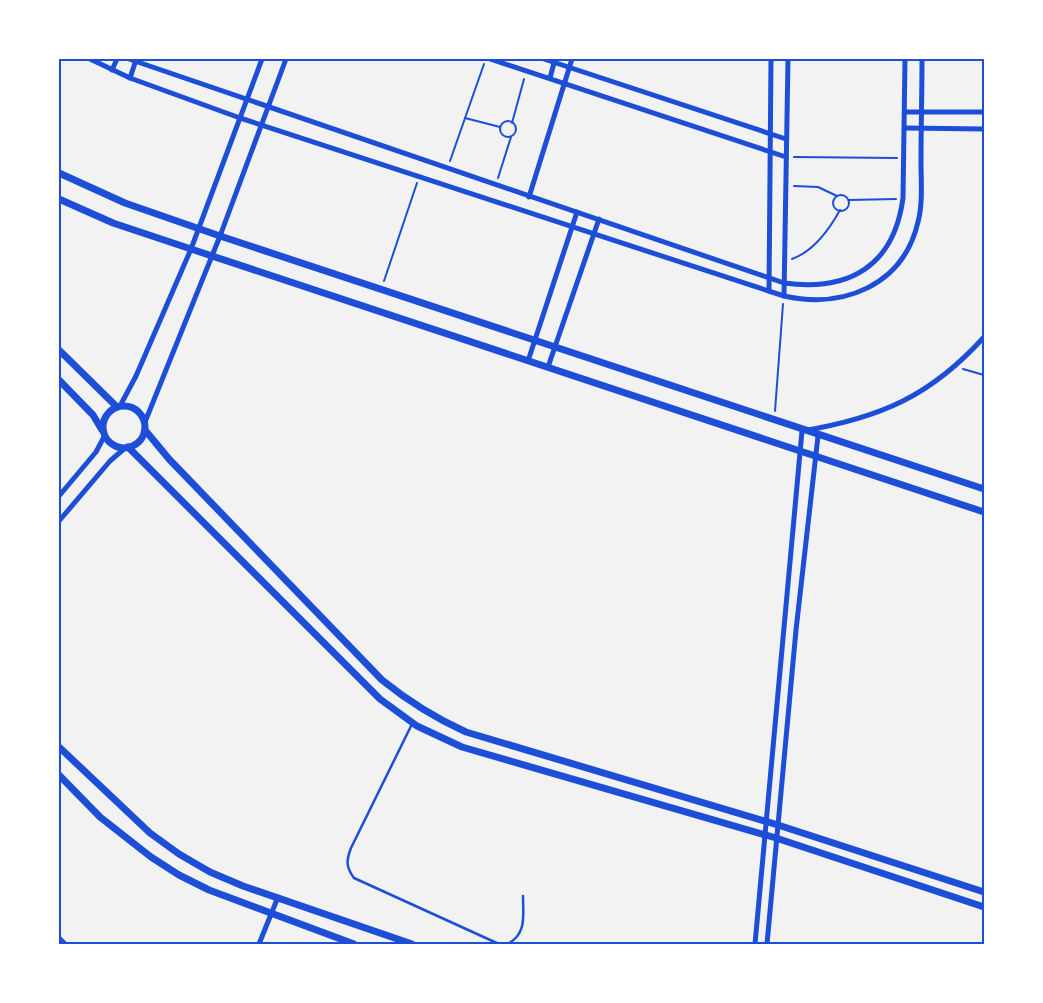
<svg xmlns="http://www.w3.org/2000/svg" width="1043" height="1003" font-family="Barlow,sans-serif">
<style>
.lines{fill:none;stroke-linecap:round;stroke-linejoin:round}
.path{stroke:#1d4ed8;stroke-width:2}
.service{stroke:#1d4ed8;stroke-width:2.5}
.minor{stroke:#1d4ed8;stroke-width:5}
.tertiary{stroke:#1d4ed8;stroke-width:7}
.neatline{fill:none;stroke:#1d4ed8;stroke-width:2}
</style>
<rect width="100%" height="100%" fill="#f2f2f2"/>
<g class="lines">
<g class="path">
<path d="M 465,118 L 500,127"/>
<circle cx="508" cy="129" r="8"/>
<path d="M 512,123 L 524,79"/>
<path d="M 794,157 L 897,158"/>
<path d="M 450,161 L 484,64"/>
<path d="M 498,178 L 511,137"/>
<path d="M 794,186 L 818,187 L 837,196"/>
<circle cx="841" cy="203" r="8"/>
<path d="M 849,200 L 896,199"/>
<path d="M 792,259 C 814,251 829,230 840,210"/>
<path d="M 384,281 L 417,183"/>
<path d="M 963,369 L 984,375"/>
<path d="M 775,411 L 783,304"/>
</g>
<g class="service">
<path d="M 412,724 L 351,848 C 346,861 346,867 354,878 L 499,944"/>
<path d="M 508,944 C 527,933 523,916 523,896"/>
</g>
<g class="minor">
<path d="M 90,59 L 130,78 L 240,118 L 784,296 C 843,309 903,286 918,222 C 923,203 921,182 921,162 C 921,127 922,93 922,59"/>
<path d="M 129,59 L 784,283 C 849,292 894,266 903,198 L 905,59"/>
<path d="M 490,59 L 786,157"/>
<path d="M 544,59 L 786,139"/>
<path d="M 112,70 L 117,59"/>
<path d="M 130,78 L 136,60"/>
<path d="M 550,78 L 555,59"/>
<path d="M 905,112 L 984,112"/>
<path d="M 905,128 L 984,129"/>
<path d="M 529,197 L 572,59"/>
<path d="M 769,291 L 771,59"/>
<path d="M 784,296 L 788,59"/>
<path d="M 528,361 L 577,212"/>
<path d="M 548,367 L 599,219"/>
<path d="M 120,406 L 136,376 L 191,249 L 262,59"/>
<path d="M 145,422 L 220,236 L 286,59"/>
<path d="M 59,496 L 96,452 L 105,435"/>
<path d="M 59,521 L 110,461 L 125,448"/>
<path d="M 59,938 L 65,944"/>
<path d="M 259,944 L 278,897"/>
<path d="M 755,944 L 802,431 C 880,418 931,396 984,337"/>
<path d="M 767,944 L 796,630 L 818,436"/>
</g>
<g class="tertiary">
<path d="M 59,173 L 125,203 L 220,236 L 984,489"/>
<path d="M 59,199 L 113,223 L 191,249 L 984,512"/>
<path d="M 59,350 L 117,407"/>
<path d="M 59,380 L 93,415 L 102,430"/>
<circle cx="124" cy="427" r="21"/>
<path d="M 145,430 L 169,459 L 382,680 C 408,701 435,718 466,732 L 778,825 L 984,892"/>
<path d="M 128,447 L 380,699 L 417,726 L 462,747 L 776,838 L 984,907"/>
<path d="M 59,747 L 150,833 L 179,854 L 210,872 L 243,886 L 412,944"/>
<path d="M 59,775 L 100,817 L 151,857 L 179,875 L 209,890 L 354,944"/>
</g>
</g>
<rect width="1043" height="1003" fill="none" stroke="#ffffff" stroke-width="120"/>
<rect x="60" y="60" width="923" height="883" class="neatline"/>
</svg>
